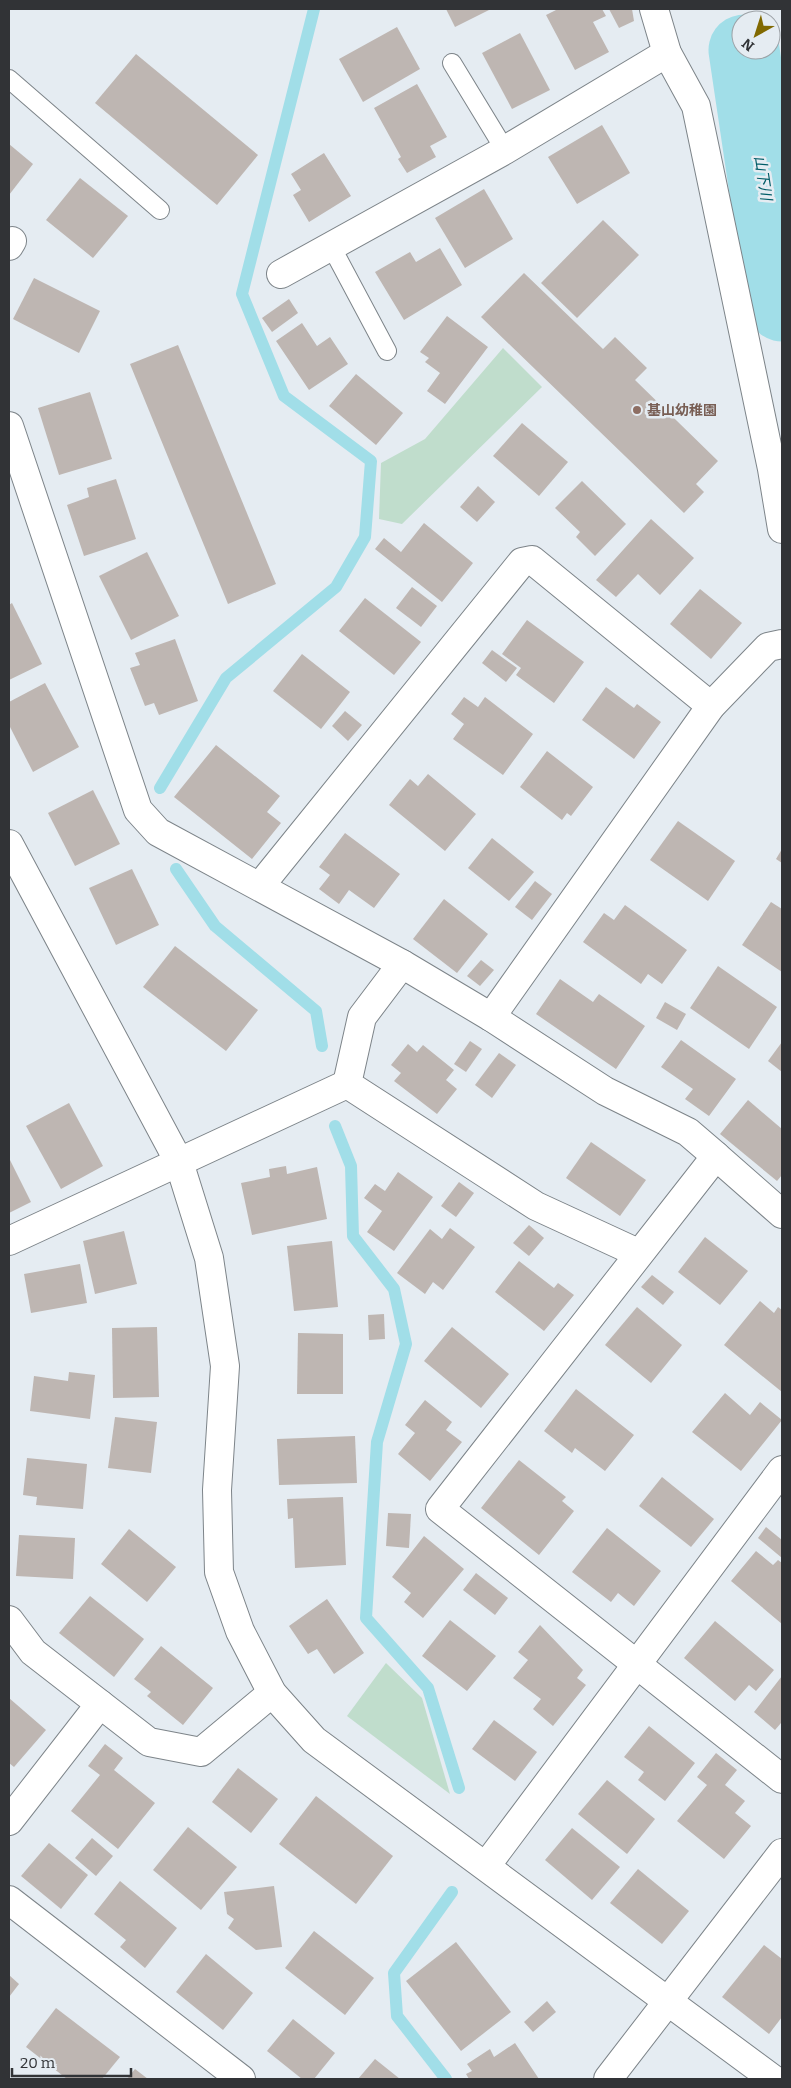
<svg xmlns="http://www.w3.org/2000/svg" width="791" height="2088" font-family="Bitter,'Noto Sans JP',serif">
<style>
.green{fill:#c0ddcc}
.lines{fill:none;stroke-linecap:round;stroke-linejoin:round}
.stream{stroke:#a1dee8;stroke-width:12}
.river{stroke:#a1dee8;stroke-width:71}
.building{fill:#beb6b2}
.service-casing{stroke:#7d8489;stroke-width:20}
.minor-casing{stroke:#7d8489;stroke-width:30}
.tertiary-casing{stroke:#7d8489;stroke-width:30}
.service{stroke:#fff;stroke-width:18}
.minor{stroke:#fff;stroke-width:28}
.tertiary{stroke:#fff;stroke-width:28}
.education-dot{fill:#8d6e63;stroke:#e5ecf2;stroke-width:2}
.labels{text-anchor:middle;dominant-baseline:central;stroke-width:5;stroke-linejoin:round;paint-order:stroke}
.education-label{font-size:14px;font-weight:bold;fill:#785e54;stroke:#e5ecf2;text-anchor:start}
.water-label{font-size:15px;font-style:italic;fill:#005c67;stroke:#e5ecf2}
</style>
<rect width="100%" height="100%" fill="#e5ecf2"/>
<g class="green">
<path d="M 503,348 L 542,387 L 402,524 L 379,519 L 381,463 L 425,439 Z"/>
<path d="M 386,1663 L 422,1698 L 450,1794 L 347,1716 Z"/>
</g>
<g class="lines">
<g class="stream">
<path d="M 160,788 L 226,678 L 336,587 L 365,537 L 371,461 L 284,396 L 242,294 L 314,9"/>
<path d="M 176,869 L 215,926 L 316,1011 L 322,1046"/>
<path d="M 335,1126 L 351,1166 L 353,1236 L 394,1289 L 406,1344 L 377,1442 L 366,1618 L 428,1688 L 459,1788"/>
<path d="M 446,2079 L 397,2016 L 394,1973 L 452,1892"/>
</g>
<path class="river" d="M 744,50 L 782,306"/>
</g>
<g class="building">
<path d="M 446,9 L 491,9 L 455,27 Z"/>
<path d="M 558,9 L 602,9 L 606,16 L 593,22 L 609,52 L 575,70 L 546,15 Z"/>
<path d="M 609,9 L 632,9 L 634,21 L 619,28 Z"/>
<path d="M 397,27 L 420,69 L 363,102 L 339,59 Z"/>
<path d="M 520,33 L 550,90 L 512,109 L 482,53 Z"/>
<path d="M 136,54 L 258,155 L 217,205 L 95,103 Z"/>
<path d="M 417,84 L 447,137 L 430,146 L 436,157 L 407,173 L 398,159 L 401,157 L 374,108 Z"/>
<path d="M 602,125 L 630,173 L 577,204 L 548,157 Z"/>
<path d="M 9,144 L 33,164 L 9,195 Z"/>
<path d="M 324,153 L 351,196 L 309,222 L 293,195 L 301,190 L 291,174 Z"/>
<path d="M 80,178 L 128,216 L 93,258 L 46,220 Z"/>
<path d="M 484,189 L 513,239 L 465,268 L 435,218 Z"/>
<path d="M 603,220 L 639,255 L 577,318 L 541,283 Z"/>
<path d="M 440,248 L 462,285 L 404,320 L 375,272 L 410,252 L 416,262 Z"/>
<path d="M 524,273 L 603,349 L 615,337 L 647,368 L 635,380 L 718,461 L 696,484 L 704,492 L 684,513 L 481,317 Z"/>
<path d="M 34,278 L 100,311 L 79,353 L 13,319 Z"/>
<path d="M 289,299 L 298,313 L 272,332 L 262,318 Z"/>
<path d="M 447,316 L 488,347 L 445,404 L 427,391 L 440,373 L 425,362 L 429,358 L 420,352 Z"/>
<path d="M 302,323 L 317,346 L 330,337 L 348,364 L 309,390 L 276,341 Z"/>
<path d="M 178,345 L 276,584 L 228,604 L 130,364 Z"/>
<path d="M 356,374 L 403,413 L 376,445 L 329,406 Z"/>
<path d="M 90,392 L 112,459 L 59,475 L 38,408 Z"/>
<path d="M 522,423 L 568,462 L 539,496 L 493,456 Z"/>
<path d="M 116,479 L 136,539 L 84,556 L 67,505 L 89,497 L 87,488 Z"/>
<path d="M 582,481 L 626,524 L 595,556 L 576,537 L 580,532 L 555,508 Z"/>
<path d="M 478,486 L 495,502 L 477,522 L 460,507 Z"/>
<path d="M 651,519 L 694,558 L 660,595 L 638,574 L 616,597 L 596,580 Z"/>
<path d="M 424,523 L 473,563 L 442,602 L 375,549 L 384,538 L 401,552 Z"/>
<path d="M 147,552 L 179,616 L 131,640 L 99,576 Z"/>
<path d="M 412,587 L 437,606 L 421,627 L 396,608 Z"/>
<path d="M 700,589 L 742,623 L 711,659 L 670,624 Z"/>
<path d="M 365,598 L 421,642 L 394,675 L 339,631 Z"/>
<path d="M 12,603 L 42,664 L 9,680 L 9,605 Z"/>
<path d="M 527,620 L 584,662 L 554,703 L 516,675 L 521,668 L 502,654 Z"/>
<path d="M 175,639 L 198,701 L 159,715 L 154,703 L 145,706 L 130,668 L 140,665 L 135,653 Z"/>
<path d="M 492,650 L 517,668 L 506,682 L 482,663 Z"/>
<path d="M 302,654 L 350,692 L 321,729 L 273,691 Z"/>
<path d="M 45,683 L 79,747 L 33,772 L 9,725 L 9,702 Z"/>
<path d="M 606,687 L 634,708 L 637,704 L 661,722 L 634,759 L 582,720 Z"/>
<path d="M 464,697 L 478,707 L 485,697 L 533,734 L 503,775 L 453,739 L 464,724 L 451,714 Z"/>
<path d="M 345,711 L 362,725 L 348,741 L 332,726 Z"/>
<path d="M 216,745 L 280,796 L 267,812 L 281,823 L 252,859 L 174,797 Z"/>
<path d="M 547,751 L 593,787 L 571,816 L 567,813 L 562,820 L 520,787 Z"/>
<path d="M 428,774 L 476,814 L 445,851 L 389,805 L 410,779 L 418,786 Z"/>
<path d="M 93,790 L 120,844 L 75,866 L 48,813 Z"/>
<path d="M 678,821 L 735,861 L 708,901 L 650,860 Z"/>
<path d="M 345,833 L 400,874 L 374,908 L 349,890 L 339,904 L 319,889 L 330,875 L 319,867 Z"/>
<path d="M 492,838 L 534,872 L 509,901 L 468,868 Z"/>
<path d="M 782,849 L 782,863 L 776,859 Z"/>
<path d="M 132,869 L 159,925 L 116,945 L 89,888 Z"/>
<path d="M 535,881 L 552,894 L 532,920 L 515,907 Z"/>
<path d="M 444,899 L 488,934 L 457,973 L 413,939 Z"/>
<path d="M 771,902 L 782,909 L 782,972 L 742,945 Z"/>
<path d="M 625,905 L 687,950 L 662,984 L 648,974 L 641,984 L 583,942 L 604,913 L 614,920 Z"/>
<path d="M 175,946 L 258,1010 L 226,1051 L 143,987 Z"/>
<path d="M 481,960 L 494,970 L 480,986 L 467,976 Z"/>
<path d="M 718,966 L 777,1007 L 749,1049 L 690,1008 Z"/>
<path d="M 560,979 L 593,1002 L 599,994 L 645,1026 L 616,1069 L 536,1014 Z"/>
<path d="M 665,1002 L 686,1014 L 677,1030 L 656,1018 Z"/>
<path d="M 681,1040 L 736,1079 L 709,1116 L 685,1099 L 693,1089 L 661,1067 Z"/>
<path d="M 470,1041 L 482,1049 L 466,1072 L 454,1064 Z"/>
<path d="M 782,1042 L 782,1072 L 768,1061 Z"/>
<path d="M 408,1044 L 417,1052 L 423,1045 L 454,1070 L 446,1080 L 457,1089 L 437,1114 L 394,1081 L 401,1073 L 391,1065 Z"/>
<path d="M 499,1053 L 516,1065 L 492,1098 L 475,1085 Z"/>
<path d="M 748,1100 L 782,1129 L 782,1175 L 777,1181 L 720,1134 Z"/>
<path d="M 69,1103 L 103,1166 L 61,1189 L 26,1126 Z"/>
<path d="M 591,1142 L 646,1180 L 620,1216 L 566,1178 Z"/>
<path d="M 9,1158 L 31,1202 L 9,1213 Z"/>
<path d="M 286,1166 L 287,1174 L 317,1167 L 327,1219 L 252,1235 L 241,1183 L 270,1177 L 269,1169 Z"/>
<path d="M 398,1172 L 433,1197 L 394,1251 L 367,1232 L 382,1211 L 364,1198 L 375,1184 L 385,1191 Z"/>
<path d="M 459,1182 L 474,1193 L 456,1217 L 441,1206 Z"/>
<path d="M 529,1225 L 544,1238 L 529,1256 L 513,1243 Z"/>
<path d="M 450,1228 L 475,1247 L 443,1290 L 433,1282 L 425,1294 L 397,1273 L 430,1229 L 442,1239 Z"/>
<path d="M 124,1231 L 137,1284 L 95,1294 L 83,1241 Z"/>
<path d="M 705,1237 L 748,1271 L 720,1305 L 678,1272 Z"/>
<path d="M 332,1241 L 338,1307 L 294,1311 L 287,1246 Z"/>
<path d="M 519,1261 L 554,1288 L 558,1283 L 574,1295 L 544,1331 L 495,1292 Z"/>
<path d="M 80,1264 L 87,1303 L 31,1313 L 24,1274 Z"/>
<path d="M 652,1275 L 674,1292 L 663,1305 L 641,1287 Z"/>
<path d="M 760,1301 L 774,1313 L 778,1307 L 782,1310 L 782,1392 L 724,1345 Z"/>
<path d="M 637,1307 L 682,1345 L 651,1383 L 605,1345 Z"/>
<path d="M 384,1314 L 385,1339 L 369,1340 L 368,1315 Z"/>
<path d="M 157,1327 L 159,1397 L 113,1398 L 112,1328 Z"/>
<path d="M 452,1327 L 509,1374 L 481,1408 L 424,1361 Z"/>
<path d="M 298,1333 L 343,1334 L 343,1394 L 297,1394 Z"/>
<path d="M 69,1372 L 95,1375 L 90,1419 L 30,1411 L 34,1376 L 68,1381 Z"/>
<path d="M 576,1389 L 634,1435 L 605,1471 L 575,1448 L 572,1453 L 544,1431 Z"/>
<path d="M 725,1393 L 750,1415 L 760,1402 L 782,1420 L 741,1471 L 692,1432 Z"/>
<path d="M 425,1400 L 452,1422 L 446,1430 L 462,1442 L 430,1481 L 398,1454 L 415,1433 L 405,1425 Z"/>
<path d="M 115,1417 L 157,1422 L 151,1473 L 108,1468 Z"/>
<path d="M 355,1436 L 357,1483 L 279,1485 L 277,1439 Z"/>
<path d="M 27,1458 L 87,1464 L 83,1509 L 36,1505 L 37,1497 L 23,1495 Z"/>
<path d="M 519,1460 L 566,1497 L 562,1501 L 574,1511 L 539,1555 L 481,1508 Z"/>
<path d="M 662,1477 L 714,1519 L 691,1547 L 639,1506 Z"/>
<path d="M 343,1497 L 346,1565 L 295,1568 L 293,1518 L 288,1519 L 287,1499 Z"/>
<path d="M 388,1513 L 411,1514 L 409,1548 L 386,1546 Z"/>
<path d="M 766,1527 L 782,1540 L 782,1558 L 758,1538 Z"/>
<path d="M 607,1528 L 661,1571 L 634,1606 L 618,1593 L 611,1602 L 572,1572 Z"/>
<path d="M 129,1529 L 176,1567 L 147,1602 L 101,1564 Z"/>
<path d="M 19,1535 L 75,1538 L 73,1579 L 16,1576 Z"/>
<path d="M 424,1536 L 464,1569 L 423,1618 L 404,1602 L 411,1593 L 392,1577 Z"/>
<path d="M 756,1551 L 773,1565 L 778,1560 L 782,1563 L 782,1624 L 731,1581 Z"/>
<path d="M 476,1573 L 508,1598 L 495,1615 L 463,1590 Z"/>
<path d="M 90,1596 L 144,1639 L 114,1677 L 59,1633 Z"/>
<path d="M 327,1599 L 364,1653 L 334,1674 L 317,1649 L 308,1654 L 289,1626 Z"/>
<path d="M 450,1620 L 496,1656 L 467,1691 L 422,1656 Z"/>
<path d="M 715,1621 L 774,1670 L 756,1691 L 749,1685 L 735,1701 L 684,1658 Z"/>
<path d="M 540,1625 L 583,1670 L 577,1678 L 586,1685 L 553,1726 L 533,1709 L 541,1699 L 513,1678 L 528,1660 L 518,1652 Z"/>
<path d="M 161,1646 L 213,1688 L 183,1725 L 147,1696 L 151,1692 L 134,1679 Z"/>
<path d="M 782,1676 L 782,1724 L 781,1723 L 775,1730 L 754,1712 Z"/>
<path d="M 9,1698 L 46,1730 L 14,1767 L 9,1763 Z"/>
<path d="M 494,1720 L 537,1752 L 515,1781 L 472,1749 Z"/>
<path d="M 649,1726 L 695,1763 L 665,1801 L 638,1780 L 644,1772 L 624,1757 Z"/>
<path d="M 105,1744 L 123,1758 L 114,1770 L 155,1803 L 118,1849 L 71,1811 L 100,1775 L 88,1766 Z"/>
<path d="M 716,1753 L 737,1770 L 725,1785 L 745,1801 L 735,1813 L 751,1826 L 724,1859 L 677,1821 L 707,1785 L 697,1777 Z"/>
<path d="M 238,1768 L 278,1799 L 251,1833 L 212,1802 Z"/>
<path d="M 607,1780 L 655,1819 L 627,1854 L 578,1814 Z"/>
<path d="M 316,1796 L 393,1856 L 356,1904 L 279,1844 Z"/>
<path d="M 188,1827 L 237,1867 L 201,1910 L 153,1870 Z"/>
<path d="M 572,1828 L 620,1867 L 592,1900 L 545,1860 Z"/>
<path d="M 92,1838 L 113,1856 L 96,1876 L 75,1858 Z"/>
<path d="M 49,1843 L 88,1875 L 61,1909 L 21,1876 Z"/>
<path d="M 638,1869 L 689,1911 L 662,1944 L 610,1903 Z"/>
<path d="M 120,1881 L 177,1928 L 145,1968 L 120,1947 L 126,1940 L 94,1914 Z"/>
<path d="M 274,1886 L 282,1947 L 256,1950 L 228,1928 L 234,1919 L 227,1914 L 224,1892 Z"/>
<path d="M 314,1931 L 374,1978 L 345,2015 L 285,1968 Z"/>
<path d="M 456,1942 L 511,2012 L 461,2051 L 406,1981 Z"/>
<path d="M 764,1945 L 782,1959 L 782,2017 L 769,2034 L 722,1997 Z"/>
<path d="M 206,1954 L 253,1993 L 223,2030 L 176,1992 Z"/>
<path d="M 9,1975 L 19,1984 L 9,1997 Z"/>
<path d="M 547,2001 L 556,2012 L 533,2032 L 524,2022 Z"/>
<path d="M 56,2008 L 120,2057 L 102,2079 L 67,2079 L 26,2047 Z"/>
<path d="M 293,2019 L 335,2053 L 314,2079 L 302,2079 L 267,2051 Z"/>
<path d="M 515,2043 L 539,2079 L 469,2079 L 466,2074 L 472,2071 L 467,2064 L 490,2049 L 494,2057 Z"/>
<path d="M 375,2059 L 400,2079 L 358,2079 Z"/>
<path d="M 135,2069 L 148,2079 L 127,2079 Z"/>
</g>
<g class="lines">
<defs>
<g id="service">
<path d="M 452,63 L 505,150"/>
<path d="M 9,79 L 160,210"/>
<path d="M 331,246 L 387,351"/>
</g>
<g id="minor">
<path d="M 654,9 L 667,53 L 696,106 L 772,469 L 782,529"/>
<path d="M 9,246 L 12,241"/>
<path d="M 281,274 L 505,150 L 667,53"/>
<path d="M 9,426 L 138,810 L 158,832 L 402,964 L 491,1017 L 605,1091 L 688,1132 L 716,1156"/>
<path d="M 260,886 L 522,562 L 532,560 L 711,706"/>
<path d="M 402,964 L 362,1017 L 347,1084 L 536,1206 L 638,1253"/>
<path d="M 491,1017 L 711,706 L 768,647 L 782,644"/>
<path d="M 782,1214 L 716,1156 L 440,1509 L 782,1779"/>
<path d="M 9,1241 L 347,1084"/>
<path d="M 9,1620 L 33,1652 L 149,1742 L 201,1752 L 272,1693"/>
<path d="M 9,1821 L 100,1704"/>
<path d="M 486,1866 L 782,1470"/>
<path d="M 9,1900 L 241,2079"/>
<path d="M 608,2079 L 782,1853"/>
</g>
<path id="tertiary" d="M 9,844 L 179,1162 L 209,1258 L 225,1366 L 217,1490 L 219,1572 L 240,1631 L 272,1693 L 314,1740 L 773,2079"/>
</defs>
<use href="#service" class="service-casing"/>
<use href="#minor" class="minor-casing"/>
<use href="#tertiary" class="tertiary-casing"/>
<use href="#service" class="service"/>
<use href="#minor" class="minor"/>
<use href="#tertiary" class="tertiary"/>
</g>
<circle class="education-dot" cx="637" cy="410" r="5"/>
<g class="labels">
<g class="education-label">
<text x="647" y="410">基山幼稚園</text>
</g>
<g class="water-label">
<text transform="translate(763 178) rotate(81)">山下川</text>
</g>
</g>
<rect width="791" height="2088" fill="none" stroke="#313336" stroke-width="20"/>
<g transform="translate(756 35) rotate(219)"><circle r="24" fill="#e5ecf2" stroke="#9da2a7"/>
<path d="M0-4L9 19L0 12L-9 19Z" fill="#816901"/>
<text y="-8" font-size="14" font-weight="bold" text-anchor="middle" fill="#313336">N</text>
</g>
<path d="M12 2068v8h119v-8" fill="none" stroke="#313336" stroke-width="2.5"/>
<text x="20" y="2068" font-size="15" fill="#313336" stroke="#e5ecf2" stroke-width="4" paint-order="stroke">20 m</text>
</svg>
